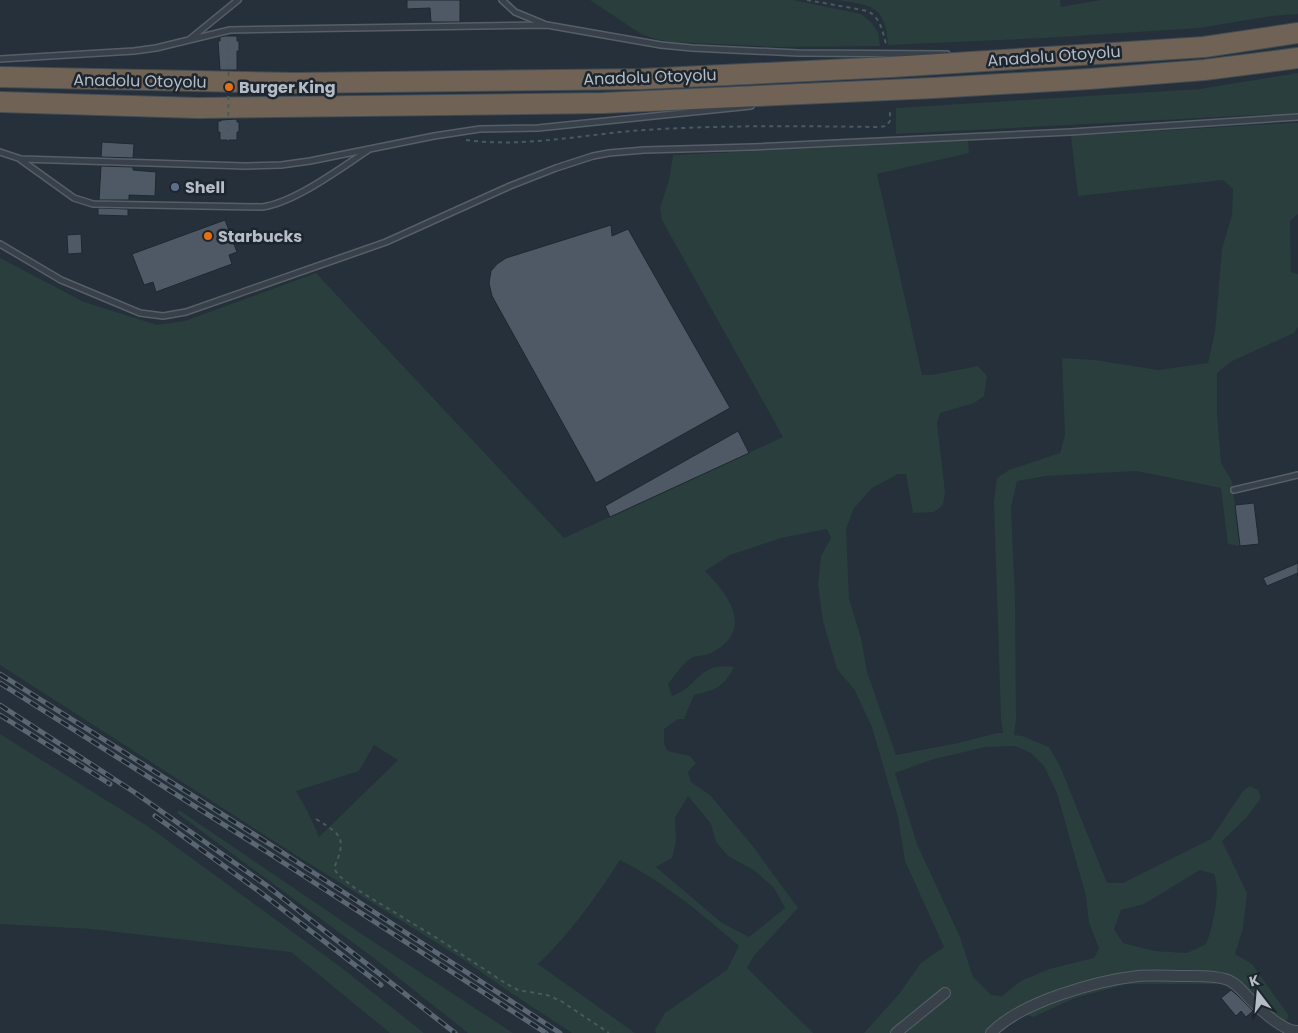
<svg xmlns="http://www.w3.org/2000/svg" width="1298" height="1033" font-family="Poppins,sans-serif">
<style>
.green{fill:#293e3d;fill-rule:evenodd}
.building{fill:#4e5965;stroke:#1f2831}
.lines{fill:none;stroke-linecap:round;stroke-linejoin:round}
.service-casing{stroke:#565f68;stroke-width:8}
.minor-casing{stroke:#565f68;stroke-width:12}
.motorway-casing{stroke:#434c55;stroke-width:22}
.path{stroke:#485b5c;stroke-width:2;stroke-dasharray:4 4;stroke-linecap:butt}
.service{stroke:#38414a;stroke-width:5}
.minor{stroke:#38414a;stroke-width:10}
.motorway{stroke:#706356;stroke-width:20}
.rail-casing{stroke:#5a6671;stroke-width:5}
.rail{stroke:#1d262f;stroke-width:3;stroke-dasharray:9;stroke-linecap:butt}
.path-bridge{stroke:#485b5c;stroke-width:2;stroke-dasharray:4 4;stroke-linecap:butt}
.food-dot{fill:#e8710a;stroke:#1d262f;stroke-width:2}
.service-dot{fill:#5c6f8a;stroke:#1d262f;stroke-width:2}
.labels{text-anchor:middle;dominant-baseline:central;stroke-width:5;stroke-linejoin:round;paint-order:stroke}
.street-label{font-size:16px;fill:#b4bcc6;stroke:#1d262f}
.poi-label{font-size:16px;font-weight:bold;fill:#b4bcc6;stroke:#1d262f;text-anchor:start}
</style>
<rect width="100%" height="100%" fill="#25303a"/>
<g class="green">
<path d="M 590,0 L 793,0 L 861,14 L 871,22 L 878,32 L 880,46 L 778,47 L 672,42 L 655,39 L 641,34 Z"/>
<path d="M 837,0 L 1060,0 L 1061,7 L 1101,0 L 1298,0 L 1298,14 L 1272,16 L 1199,28 L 1044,38 L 888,45 C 886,6 872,5 837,0 Z"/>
<path d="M 1298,73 L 1298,113 L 896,134 L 896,108 L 1200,89 Z"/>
<path d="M 1289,123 L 1298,123 L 1298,214 L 1290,221 L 1291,272 L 1298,274 L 1298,327 L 1294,333 L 1232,361 L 1217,373 L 1217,413 L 1221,463 L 1232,481 L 1240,546 L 1228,544 L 1221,488 L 1136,471 L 1046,476 L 1017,481 L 1011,507 L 1015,600 L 1016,719 L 1014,735 L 1022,736 L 1049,747 L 1060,766 L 1107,883 L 1123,883 L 1211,839 L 1243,791 L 1250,786 L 1258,790 L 1261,798 L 1247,817 L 1222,841 L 1247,893 L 1243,928 L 1235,954 L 1252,964 L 1289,1016 L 1283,1027 L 1235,984 L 1127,984 L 1075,998 L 1033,1017 L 1020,1013 L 991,1033 L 864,1033 L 899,994 L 921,963 L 944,947 L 905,861 L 898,817 L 872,727 L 854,689 L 837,669 L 823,621 L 818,585 L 821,556 L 831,538 L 827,529 L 781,538 L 730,555 L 705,571 C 728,594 755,629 713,652 C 707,656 698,655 691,658 C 684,662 673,678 668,684 L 672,696 C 699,687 697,662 734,667 C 724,687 716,690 694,695 L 684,719 L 678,719 L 664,729 L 664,744 L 668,751 L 690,756 L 696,763 L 688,772 L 691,782 L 710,795 L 752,845 L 798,908 L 753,957 L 747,968 L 813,1033 L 656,1033 L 655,1030 L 665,1013 L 727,970 L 739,946 C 702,914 664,882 620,860 C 596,897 570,934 538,964 L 635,1033 L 572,1033 L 508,991 L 464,960 L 302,859 L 0,665 L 0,258 L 84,302 L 157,325 L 185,321 L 316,273 L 564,538 L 783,437 L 662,220 L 660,208 L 669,180 L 673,155 L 968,141 L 969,153 L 877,174 L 922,375 L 932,375 L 978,366 L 987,376 L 984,396 L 974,403 L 940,413 L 937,423 L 945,492 L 943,505 L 934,512 L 913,513 L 906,474 L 898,474 L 872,488 L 854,508 L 846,529 L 849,599 L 861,638 L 867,672 L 896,755 L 958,743 L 997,733 L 1003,733 L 1001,719 L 994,502 L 997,478 L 1009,470 L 1060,453 L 1065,435 L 1062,358 L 1095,360 L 1158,370 L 1208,363 L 1215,332 L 1222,249 L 1232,215 L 1233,189 L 1223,180 L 1078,196 L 1071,136 ZM 374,745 L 398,760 L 319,837 L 308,812 L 296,791 L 359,771 ZM 1015,746 L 1031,753 L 1044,766 L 1057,793 L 1086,896 L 1089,923 L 1099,948 L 1094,958 L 1049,969 L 1021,981 L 1002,996 L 991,995 L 973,977 L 960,937 L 917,844 L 895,773 L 934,759 L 986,747 ZM 688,796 L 711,824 L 716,842 L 728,856 L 755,871 L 774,888 L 785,908 L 749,937 L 722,923 L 656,867 L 672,858 L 676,842 L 675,818 ZM 1200,870 L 1214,874 C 1221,891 1213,927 1206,944 L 1187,953 L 1154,951 L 1123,943 L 1114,929 L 1121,910 L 1144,904 Z"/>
<path d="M 0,734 L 149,827 L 342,968 L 424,1033 L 390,1033 L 291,952 L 91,929 L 0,924 Z"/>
<path d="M 179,810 L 357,931 L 513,1033 L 468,1033 L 371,956 L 177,813 Z"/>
</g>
<g class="building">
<path d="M 407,0 L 460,0 L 460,22 L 431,22 L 430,8 L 407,9 Z"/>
<path d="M 225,36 L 237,36 L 237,41 L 239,41 L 239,51 L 237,51 L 237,70 L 220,70 L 218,41 L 220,41 L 220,37 Z"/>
<path d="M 237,119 L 237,122 L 239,122 L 239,132 L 237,132 L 237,140 L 220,140 L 220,132 L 218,132 L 218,121 L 221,121 L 221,120 Z"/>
<path d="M 102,142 L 134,144 L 133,158 L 101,157 Z"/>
<path d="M 101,166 L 133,167 L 133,170 L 156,172 L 155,196 L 129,195 L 129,200 L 99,200 Z"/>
<path d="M 98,208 L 128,209 L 128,216 L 98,215 Z"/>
<path d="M 225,220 L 237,252 L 229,255 L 232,264 L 156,292 L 153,282 L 144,285 L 132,254 Z"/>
<path d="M 611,225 L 612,236 L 628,229 L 730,408 L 596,483 L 492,296 L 489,283 L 491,271 L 497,264 L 506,258 Z"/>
<path d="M 81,234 L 82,253 L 68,254 L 67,235 Z"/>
<path d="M 738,431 L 749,453 L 610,517 L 605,506 Z"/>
<path d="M 1254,503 L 1259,544 L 1240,546 L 1235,505 Z"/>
<path d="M 1298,563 L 1298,573 L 1267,586 L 1263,578 Z"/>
<path d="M 1231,990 L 1236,994 L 1253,1011 L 1246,1017 L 1241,1011 L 1236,1016 L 1221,998 Z"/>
</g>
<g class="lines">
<defs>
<g id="service">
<path d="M 502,0 L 515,12 L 544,24"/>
<path d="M 190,39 L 238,0"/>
<path d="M 0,59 L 134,51 L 156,48 L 230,30 L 547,25 L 661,45 L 692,48 L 798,53 L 947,54"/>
<path d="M 0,152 L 21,159 L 245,166 L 281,165 L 310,161 L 434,136 L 480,129 L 538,128 L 751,106"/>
<path d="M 21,160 L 74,198 L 93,204 L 262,207 C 294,203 339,169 367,151"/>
<path d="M 0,244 L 61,280 L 140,313 L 163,316 L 186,312 L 386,242 L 510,186 L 556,168 L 593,156 L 609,153 L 644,150 L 753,147 L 1071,132 L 1298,117"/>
<path d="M 1234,490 L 1298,475"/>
</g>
<g id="minor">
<path d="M 896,1033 L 945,993"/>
<path d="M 991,1033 C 1021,1002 1095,981 1138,976 C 1153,975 1169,976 1184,976 C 1197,976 1212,975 1225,979 C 1237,982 1245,995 1254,1003 C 1263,1012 1285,1032 1298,1031"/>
</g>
<g id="motorway">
<path d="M 0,77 L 295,83 L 642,79 L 891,67 L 1112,53 L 1204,47 L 1298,33"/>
<path d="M 0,102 L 198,108 L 603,103 L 933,88 L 1089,79 L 1204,70 L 1298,58"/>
</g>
</defs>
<use href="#service" class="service-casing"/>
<use href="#minor" class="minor-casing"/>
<use href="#motorway" class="motorway-casing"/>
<g class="path">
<path d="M 807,0 L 868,11 C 881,19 882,30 886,44"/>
<path d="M 466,140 C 525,148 585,134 644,130 C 722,125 801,126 879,127 L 886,126 L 890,121 L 890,111"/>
<path d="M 316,819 C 342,835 347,838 334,868 L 338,875 L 356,889 L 440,940 L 505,983 L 518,990 L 547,995 L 561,1001 L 609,1033"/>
</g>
<use href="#service" class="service"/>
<use href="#minor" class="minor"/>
<use href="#motorway" class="motorway"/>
<defs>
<g id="rail">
<path d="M 0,674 L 271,845 L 560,1033"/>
<path d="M 0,683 L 267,852 L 546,1033"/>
<path d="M 0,705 L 134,792 L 266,885 L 455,1033"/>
<path d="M 0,715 L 110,784"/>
<path d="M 155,816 L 260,892 L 381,985"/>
</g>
</defs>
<use href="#rail" class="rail-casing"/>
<use href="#rail" class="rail"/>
<path class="path-bridge" d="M 228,140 L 229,36"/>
</g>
<g class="food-dot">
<circle cx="229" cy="87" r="5"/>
<circle cx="208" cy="236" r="5"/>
</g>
<circle class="service-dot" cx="175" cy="187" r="5"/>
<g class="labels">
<g class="street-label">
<text transform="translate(1054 56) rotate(-4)">Anadolu Otoyolu</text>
<text transform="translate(650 77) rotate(-2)">Anadolu Otoyolu</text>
<text transform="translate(140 81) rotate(1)">Anadolu Otoyolu</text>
</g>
<g class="poi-label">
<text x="239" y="87">Burger King</text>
<text x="185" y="187">Shell</text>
<text x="218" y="236">Starbucks</text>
</g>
</g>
<g transform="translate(1258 993) rotate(344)" stroke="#1d262f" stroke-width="4" paint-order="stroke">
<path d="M0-4L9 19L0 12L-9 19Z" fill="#b4bcc6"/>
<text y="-8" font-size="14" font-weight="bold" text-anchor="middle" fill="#b4bcc6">K</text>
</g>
</svg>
